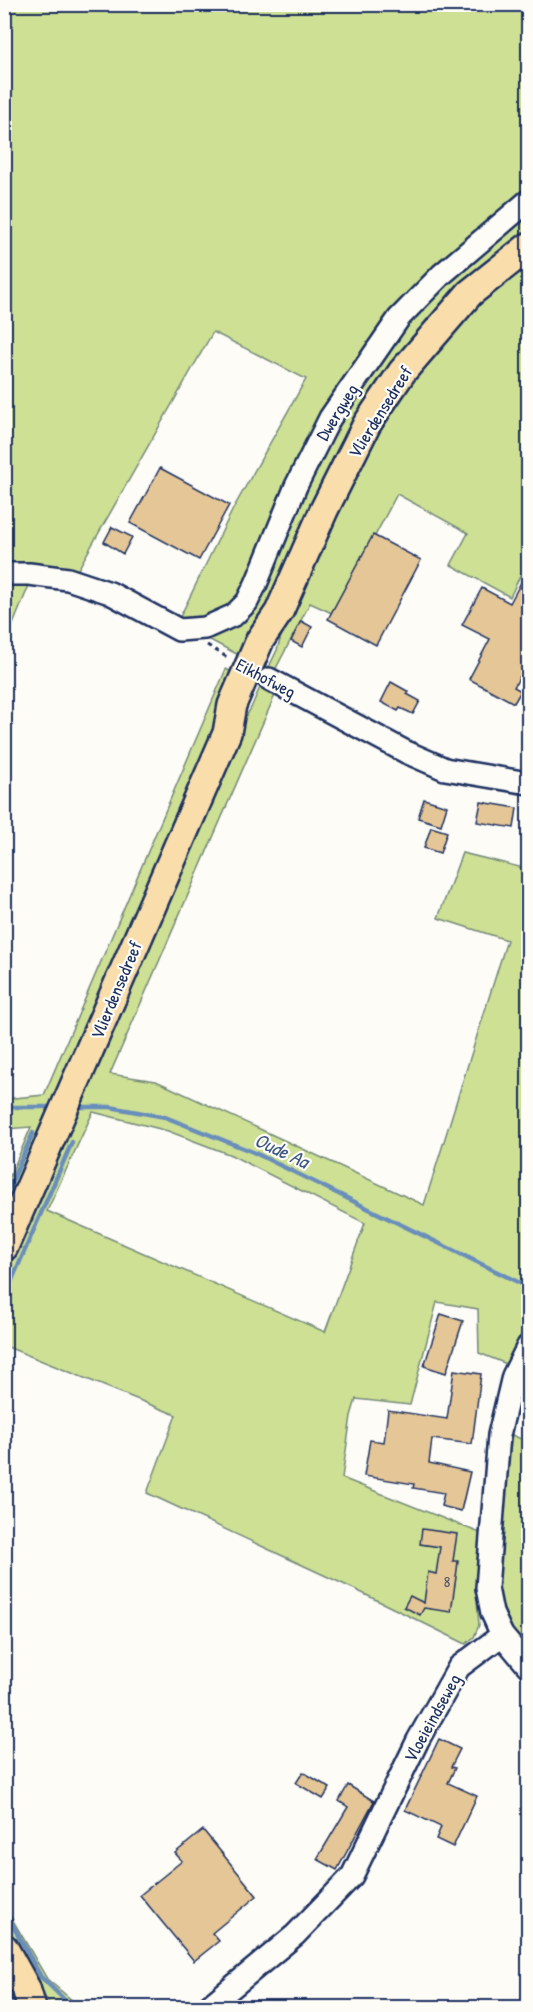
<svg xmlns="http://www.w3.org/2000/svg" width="533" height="2012" font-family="'Patrick Hand',sans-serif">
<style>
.green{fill:#cee094;stroke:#748879;stroke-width:1.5;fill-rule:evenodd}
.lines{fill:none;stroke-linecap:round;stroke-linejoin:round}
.stream{stroke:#698ebb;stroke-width:4.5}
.building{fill:#e4c697;stroke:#1b2f5e;stroke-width:1.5}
.minor-casing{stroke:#1b2f5e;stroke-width:26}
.major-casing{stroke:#1b2f5e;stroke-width:32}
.path{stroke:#1b2f5e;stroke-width:3;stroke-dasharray:4.5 4.5;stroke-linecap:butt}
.minor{stroke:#fdfcf7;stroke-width:21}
.major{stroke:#f9deab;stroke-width:27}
.labels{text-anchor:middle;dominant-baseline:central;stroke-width:4.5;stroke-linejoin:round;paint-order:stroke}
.number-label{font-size:15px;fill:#4d556c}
.street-label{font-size:18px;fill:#1b2f5e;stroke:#fdfcf7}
.water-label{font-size:20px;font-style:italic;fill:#3c5685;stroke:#fdfcf7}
</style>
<rect width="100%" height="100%" fill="#fdfcf7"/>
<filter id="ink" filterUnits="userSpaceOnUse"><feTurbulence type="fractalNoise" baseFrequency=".0167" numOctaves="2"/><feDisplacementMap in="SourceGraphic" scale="12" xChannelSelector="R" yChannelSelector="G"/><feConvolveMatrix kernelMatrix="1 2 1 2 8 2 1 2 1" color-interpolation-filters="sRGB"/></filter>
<g filter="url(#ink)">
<g class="green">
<path d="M 5,5 L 528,5 L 528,195 L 381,331 L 246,588 L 220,615 L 177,623 L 233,509 L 306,379 L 213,332 L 76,573 L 5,567 Z"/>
<path d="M 528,214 L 528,237 L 427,332 L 246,659 L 195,632 L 222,626 L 332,431 L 387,349 L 420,309 L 478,255 Z"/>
<path d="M 528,258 L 528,559 L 510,597 L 451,565 L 468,533 L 397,494 L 334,614 L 310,603 L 273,674 L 267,671 L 277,650 L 286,620 L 357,462 L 411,378 L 467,313 Z"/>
<path d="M 30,583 L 5,644 L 5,584 Z"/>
<path d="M 226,669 L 239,676 L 5,1229 L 5,1188 L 31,1127 L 5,1129 L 5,1099 L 44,1095 Z"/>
<path d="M 260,687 L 275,695 L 110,1074 L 156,1081 L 424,1205 L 507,940 L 438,918 L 462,853 L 528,869 L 528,1335 L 514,1367 L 479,1353 L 478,1309 L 437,1302 L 410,1405 L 356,1399 L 351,1416 L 342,1478 L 485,1535 L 477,1601 L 479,1625 L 474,1637 L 466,1644 L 354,1589 L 147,1493 L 176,1415 L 5,1346 L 5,1269 L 74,1117 L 237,732 L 251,708 ZM 93,1112 L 168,1131 L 231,1155 L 365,1223 L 325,1332 L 47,1211 Z"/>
<path d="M 512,1435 L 528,1442 L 528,1653 L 502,1618 L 494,1592 L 499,1537 Z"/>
<path d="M 4,1905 L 47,1979 L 80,2007 L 52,2007 L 28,1973 L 5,1932 Z"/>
<path d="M 4,1964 L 26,2007 L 10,2007 L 5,1992 Z"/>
</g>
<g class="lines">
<g class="stream">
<path d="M 4,1107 L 56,1107"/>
<path d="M 73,1107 L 110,1107 L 165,1117 L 253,1152 L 528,1287"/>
<path d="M 4,1199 L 33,1133"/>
<path d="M 4,1298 L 72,1142"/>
<path d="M 7,1915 L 41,1977 L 73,2008"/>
<path d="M 4,1987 L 14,2008"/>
<path d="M 191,2008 L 204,1998"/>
</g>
</g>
<g class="building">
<path d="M 160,468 L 229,505 L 199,560 L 130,523 Z"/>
<path d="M 112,527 L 132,537 L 123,554 L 104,542 Z"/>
<path d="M 373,535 L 421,560 L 376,645 L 328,619 Z"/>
<path d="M 528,569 L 528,662 L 514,687 L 521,691 L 514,703 L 469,679 L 490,639 L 462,625 L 482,588 L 510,603 Z"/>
<path d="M 301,621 L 312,627 L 302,647 L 291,641 Z"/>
<path d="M 391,682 L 409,692 L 407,694 L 420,701 L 413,714 L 400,708 L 398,711 L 381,702 Z"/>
<path d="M 424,799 L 447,806 L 441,825 L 418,818 Z"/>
<path d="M 481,802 L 517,808 L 514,828 L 477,822 Z"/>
<path d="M 431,827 L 447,832 L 440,853 L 424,848 Z"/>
<path d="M 441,1314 L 463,1321 L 446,1373 L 424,1366 Z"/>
<path d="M 454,1370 L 481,1374 L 472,1444 L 432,1439 L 429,1463 L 470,1472 L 461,1511 L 441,1506 L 444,1493 L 413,1488 L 414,1484 L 364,1476 L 370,1440 L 384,1442 L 388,1410 L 447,1419 Z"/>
<path d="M 422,1529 L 457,1534 L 453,1561 L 458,1561 L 457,1570 L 451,1612 L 424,1608 L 420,1615 L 404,1607 L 410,1596 L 424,1603 L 428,1572 L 436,1574 L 440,1547 L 420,1544 Z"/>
<path d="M 439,1739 L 460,1749 L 451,1767 L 455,1768 L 448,1783 L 477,1796 L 453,1847 L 436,1839 L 441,1827 L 405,1810 Z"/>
<path d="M 303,1772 L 330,1788 L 323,1799 L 296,1783 Z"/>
<path d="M 348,1785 L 374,1801 L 337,1870 L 317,1859 L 348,1807 L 339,1801 Z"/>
<path d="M 203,1830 L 257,1896 L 212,1933 L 219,1941 L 194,1961 L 140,1895 L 182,1861 L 175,1853 Z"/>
</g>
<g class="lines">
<defs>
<g id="minor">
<path d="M 4,574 L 29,574 L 68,579 L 110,593 L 179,630 L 205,628 L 234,615 L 247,602 L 256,584 L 296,486 L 330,418 L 399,318 L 441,275 L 528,201"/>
<path d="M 269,679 L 406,752 L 445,769 L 528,783"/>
<path d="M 528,1346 L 513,1376 L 499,1435 L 487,1588 L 492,1613 L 502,1635 L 528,1666"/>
<path d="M 207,2008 L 295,1935 L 352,1876 L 418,1740 L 459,1667 L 502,1635"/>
</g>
<g id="major">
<path d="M 4,1247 L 227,733 L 232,705 L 260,640 L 279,612 L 324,510 L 367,424 L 402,372 L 470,293 L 528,247"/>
<path d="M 4,1948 L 26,1988 L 32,2008"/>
</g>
</defs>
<use href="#minor" class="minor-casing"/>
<use href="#major" class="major-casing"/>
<path class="path" d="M 207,645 L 230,659"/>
<use href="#minor" class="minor"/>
<use href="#major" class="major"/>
</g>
</g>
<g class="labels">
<g class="number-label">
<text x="447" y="1581">8</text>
</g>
<g class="street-label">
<text transform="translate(337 412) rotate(-58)">Dwergweg</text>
<text transform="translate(380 412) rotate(-58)">Vlierdensedreef</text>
<text transform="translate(266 678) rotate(28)">Eikhofweg</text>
<text transform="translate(116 990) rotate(-67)">Vlierdensedreef</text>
<text transform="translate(432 1718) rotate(-61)">Vloeieindseweg</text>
</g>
<g class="water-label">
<text transform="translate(282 1150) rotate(25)">Oude Aa</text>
</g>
</g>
<rect width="533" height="2012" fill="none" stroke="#fdfcf7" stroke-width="24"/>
<rect x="12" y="12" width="509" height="1988" fill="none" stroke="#1b2f5e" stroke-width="2" filter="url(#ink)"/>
</svg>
